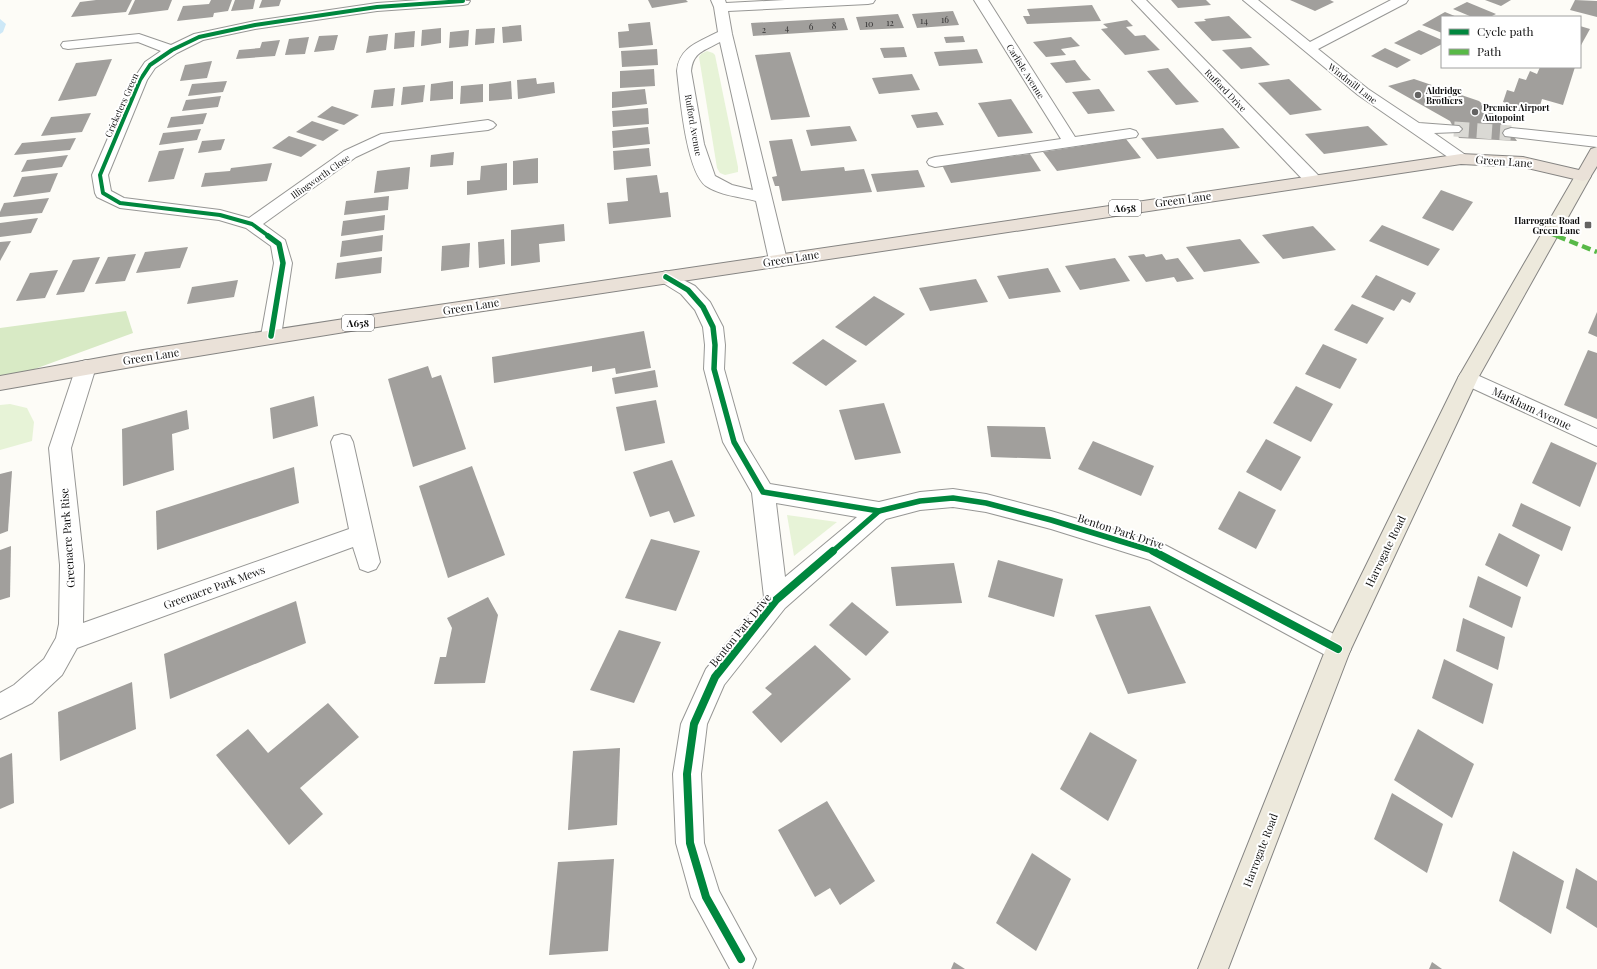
<svg xmlns="http://www.w3.org/2000/svg" width="1597" height="969" font-family="'Playfair Display',serif">
<style>
.green{fill:#e7f3d7}
.forest{fill:#d8eac5}
.lines{fill:none;stroke-linecap:round;stroke-linejoin:round}
.stream{fill:#cde8f7;fill-rule:evenodd}
.building{fill:#a19f9c}
.minor-tunnel{stroke:#dad9d4;stroke-width:15;stroke-dasharray:15 8;stroke-linecap:butt}
.minor-casing{stroke:#979795;stroke-width:2}
.major-casing{stroke:#858482;stroke-width:2}
.highway-casing{stroke:#858482;stroke-width:2}
.minor{fill:#fffffe;fill-rule:evenodd}
.major{fill:#ede9dc;fill-rule:evenodd}
.highway{fill:#eae1d8;fill-rule:evenodd}
.quiet-far1{stroke:#58b947;stroke-width:3.5;stroke-dasharray:7 3.5;stroke-linecap:butt}
.quiet{stroke:#58b947;stroke-width:4.5;stroke-dasharray:9 4.5;stroke-linecap:butt}
.cycleway-far2-casing{stroke:#fff;stroke-width:5.5}
.cycleway-far1-casing{stroke:#fff;stroke-width:8}
.cycleway-casing{stroke:#fff;stroke-width:10}
.cycleway-far2{stroke:#00873e;stroke-width:4}
.cycleway-far1{stroke:#00873e;stroke-width:5.5}
.cycleway{stroke:#00873e;stroke-width:8}
.poi-dot{fill:#646362;stroke:#fff;stroke-width:1.5}
.labels{text-anchor:middle;dominant-baseline:central;stroke-width:4;stroke-linejoin:round;paint-order:stroke}
.number-label{font-size:9px;fill:#353434}
.far-street-label{font-size:9px;fill:#111;stroke:#fff}
.far-poi-label{font-size:9px;font-weight:bold;fill:#111;stroke:#fff;text-anchor:start}
.shield{fill:#fff;stroke:#585858;stroke-width:1}
.shield-label{font-size:10px;font-weight:bold;fill:#111}
.street-label{font-size:11px;fill:#111;stroke:#fff}
</style>
<rect width="100%" height="100%" fill="#fdfcf7"/>
<g class="green">
<path d="M 707,51 L 713,53 L 715,55 L 738,167 L 738,172 L 725,175 L 720,173 L 717,168 L 699,57 L 701,54 Z"/>
<path d="M 10,404 L 27,408 L 34,422 L 32,441 L 0,450 L 0,405 Z"/>
<path d="M 787,515 L 837,522 L 794,556 Z"/>
</g>
<path class="forest" d="M 126,311 L 133,333 L 32,370 L 0,378 L 0,328 Z"/>
<g class="lines">
<path class="stream" d="M 0,19 L 6,24 L 3,32 L 0,34 Z"/>
</g>
<g class="building">
<path d="M 96,0 L 132,0 L 126,12 L 71,17 L 80,2 Z"/>
<path d="M 135,0 L 172,0 L 168,10 L 128,15 Z"/>
<path d="M 211,0 L 232,0 L 228,11 L 214,13 L 213,17 L 177,21 L 183,6 L 209,4 Z"/>
<path d="M 235,0 L 255,0 L 253,9 L 231,11 Z"/>
<path d="M 262,0 L 281,0 L 279,6 L 259,8 Z"/>
<path d="M 648,0 L 686,0 L 688,2 L 652,8 Z"/>
<path d="M 1171,0 L 1206,0 L 1211,5 L 1178,8 Z"/>
<path d="M 1290,0 L 1330,0 L 1334,2 L 1315,11 Z"/>
<path d="M 1485,0 L 1511,0 L 1501,6 Z"/>
<path d="M 1575,0 L 1597,1 L 1597,17 L 1570,10 Z"/>
<path d="M 1467,2 L 1496,14 L 1490,17 L 1472,17 L 1453,9 Z"/>
<path d="M 1092,5 L 1101,21 L 1027,24 L 1023,16 L 1030,16 L 1027,9 Z"/>
<path d="M 953,11 L 959,25 L 917,28 L 912,14 Z"/>
<path d="M 1445,12 L 1457,17 L 1442,17 L 1442,33 L 1422,25 Z"/>
<path d="M 898,14 L 904,28 L 860,30 L 856,17 Z"/>
<path d="M 1229,16 L 1252,38 L 1212,41 L 1194,22 L 1206,21 L 1204,19 Z"/>
<path d="M 844,18 L 848,30 L 753,36 L 751,23 Z"/>
<path d="M 1127,20 L 1133,26 L 1126,27 L 1135,36 L 1145,35 L 1160,50 L 1125,55 L 1101,29 L 1108,28 L 1103,24 Z"/>
<path d="M 650,22 L 653,45 L 619,48 L 618,32 L 629,31 L 628,24 Z"/>
<path d="M 521,25 L 522,41 L 503,43 L 502,27 Z"/>
<path d="M 1580,26 L 1590,29 L 1580,47 Z"/>
<path d="M 441,28 L 441,43 L 421,46 L 422,30 Z"/>
<path d="M 495,28 L 494,43 L 475,45 L 476,29 Z"/>
<path d="M 469,30 L 468,46 L 449,48 L 450,32 Z"/>
<path d="M 1419,30 L 1442,40 L 1442,44 L 1421,55 L 1394,43 Z"/>
<path d="M 415,31 L 414,47 L 394,49 L 395,33 Z"/>
<path d="M 388,34 L 386,50 L 366,53 L 369,36 Z"/>
<path d="M 338,35 L 334,50 L 314,52 L 319,36 Z"/>
<path d="M 963,36 L 965,42 L 946,43 L 944,37 Z"/>
<path d="M 309,37 L 305,54 L 285,55 L 289,39 Z"/>
<path d="M 1071,37 L 1080,46 L 1061,49 L 1066,55 L 1046,57 L 1033,42 Z"/>
<path d="M 280,40 L 275,56 L 236,59 L 239,50 L 260,48 L 262,42 Z"/>
<path d="M 904,47 L 907,57 L 884,58 L 880,48 Z"/>
<path d="M 1251,47 L 1270,65 L 1241,69 L 1222,50 Z"/>
<path d="M 1385,48 L 1411,60 L 1397,68 L 1371,56 Z"/>
<path d="M 657,49 L 658,65 L 622,67 L 621,51 Z"/>
<path d="M 977,49 L 983,63 L 939,66 L 934,52 Z"/>
<path d="M 790,52 L 810,117 L 771,120 L 755,55 Z"/>
<path d="M 112,59 L 96,96 L 58,101 L 76,63 Z"/>
<path d="M 1075,60 L 1082,70 L 1091,80 L 1066,83 L 1050,63 Z"/>
<path d="M 212,61 L 207,78 L 180,81 L 185,65 Z"/>
<path d="M 1540,67 L 1575,67 L 1563,105 L 1542,99 L 1538,112 L 1503,102 L 1507,90 L 1514,92 L 1519,78 L 1526,80 L 1530,71 L 1537,74 Z"/>
<path d="M 1168,68 L 1183,85 L 1199,102 L 1176,105 L 1147,71 Z"/>
<path d="M 654,69 L 655,86 L 620,88 L 620,71 Z"/>
<path d="M 912,74 L 920,90 L 879,94 L 872,78 Z"/>
<path d="M 536,78 L 537,84 L 554,82 L 555,93 L 518,99 L 517,80 Z"/>
<path d="M 1289,79 L 1305,94 L 1322,110 L 1290,115 L 1258,83 Z"/>
<path d="M 1414,79 L 1479,101 L 1506,125 L 1517,141 L 1459,138 L 1450,121 L 1388,86 Z"/>
<path d="M 227,81 L 223,92 L 188,96 L 192,84 Z"/>
<path d="M 453,81 L 453,99 L 430,101 L 431,84 Z"/>
<path d="M 511,81 L 512,99 L 489,101 L 489,84 Z"/>
<path d="M 483,84 L 483,102 L 460,104 L 461,86 Z"/>
<path d="M 425,85 L 423,102 L 401,105 L 403,87 Z"/>
<path d="M 395,88 L 393,106 L 371,108 L 374,90 Z"/>
<path d="M 645,89 L 647,104 L 612,108 L 612,92 Z"/>
<path d="M 1099,89 L 1115,111 L 1088,114 L 1072,92 Z"/>
<path d="M 221,96 L 218,107 L 182,111 L 186,100 Z"/>
<path d="M 1011,99 L 1033,133 L 998,137 L 978,103 Z"/>
<path d="M 332,106 L 359,115 L 344,125 L 317,117 Z"/>
<path d="M 648,108 L 649,124 L 613,127 L 612,111 Z"/>
<path d="M 937,112 L 944,125 L 917,128 L 911,115 Z"/>
<path d="M 91,113 L 82,132 L 41,136 L 51,117 Z"/>
<path d="M 207,113 L 203,124 L 167,128 L 171,117 Z"/>
<path d="M 312,121 L 339,130 L 323,141 L 296,132 Z"/>
<path d="M 850,126 L 857,141 L 811,146 L 806,130 Z"/>
<path d="M 1368,126 L 1388,145 L 1324,154 L 1305,134 Z"/>
<path d="M 648,127 L 650,144 L 613,148 L 612,131 Z"/>
<path d="M 1223,128 L 1240,148 L 1157,159 L 1141,138 Z"/>
<path d="M 201,129 L 197,140 L 159,145 L 163,133 Z"/>
<path d="M 289,136 L 317,145 L 301,157 L 272,148 Z"/>
<path d="M 76,138 L 70,150 L 14,155 L 22,143 Z"/>
<path d="M 225,139 L 221,150 L 198,153 L 202,141 Z"/>
<path d="M 792,139 L 801,171 L 844,167 L 845,171 L 864,169 L 872,192 L 782,201 L 779,186 L 775,186 L 772,177 L 777,176 L 769,141 Z"/>
<path d="M 1126,139 L 1141,158 L 1057,171 L 1043,152 Z"/>
<path d="M 184,148 L 174,179 L 148,182 L 159,151 Z"/>
<path d="M 649,148 L 651,166 L 614,170 L 613,151 Z"/>
<path d="M 454,152 L 453,165 L 430,167 L 431,155 Z"/>
<path d="M 1030,154 L 1041,171 L 951,183 L 942,165 Z"/>
<path d="M 68,155 L 62,167 L 21,172 L 27,160 Z"/>
<path d="M 538,158 L 538,183 L 513,185 L 513,161 Z"/>
<path d="M 272,163 L 267,181 L 201,187 L 205,173 L 230,171 L 231,168 Z"/>
<path d="M 507,163 L 507,190 L 467,195 L 467,181 L 480,180 L 481,166 Z"/>
<path d="M 410,167 L 408,189 L 374,193 L 377,171 Z"/>
<path d="M 918,170 L 925,187 L 877,192 L 871,174 Z"/>
<path d="M 58,173 L 50,192 L 13,197 L 22,177 Z"/>
<path d="M 657,175 L 660,193 L 668,192 L 671,217 L 609,224 L 607,203 L 628,201 L 626,178 Z"/>
<path d="M 1441,190 L 1473,202 L 1453,231 L 1422,218 Z"/>
<path d="M 389,196 L 388,210 L 344,215 L 346,201 Z"/>
<path d="M 49,198 L 42,213 L 0,217 L 0,212 L 4,203 Z"/>
<path d="M 385,215 L 384,230 L 341,236 L 343,221 Z"/>
<path d="M 38,218 L 31,233 L 0,237 L 0,223 Z"/>
<path d="M 564,224 L 565,241 L 539,244 L 540,262 L 511,266 L 511,230 Z"/>
<path d="M 1382,225 L 1440,249 L 1428,266 L 1369,241 Z"/>
<path d="M 1313,226 L 1336,250 L 1283,259 L 1262,235 Z"/>
<path d="M 383,235 L 382,251 L 340,257 L 342,241 Z"/>
<path d="M 504,239 L 505,264 L 479,268 L 478,242 Z"/>
<path d="M 1240,239 L 1260,263 L 1204,272 L 1186,247 Z"/>
<path d="M 11,241 L 0,261 L 0,242 Z"/>
<path d="M 470,243 L 469,267 L 441,271 L 442,246 Z"/>
<path d="M 188,247 L 180,268 L 136,273 L 145,252 Z"/>
<path d="M 136,254 L 125,281 L 95,284 L 108,257 Z"/>
<path d="M 1144,254 L 1146,257 L 1162,254 L 1166,260 L 1178,258 L 1194,279 L 1177,282 L 1174,277 L 1146,282 L 1128,256 Z"/>
<path d="M 100,257 L 84,292 L 56,295 L 73,260 Z"/>
<path d="M 382,257 L 381,273 L 335,279 L 337,263 Z"/>
<path d="M 1115,258 L 1130,281 L 1080,290 L 1065,266 Z"/>
<path d="M 1048,268 L 1061,292 L 1009,299 L 997,276 Z"/>
<path d="M 58,270 L 45,298 L 16,301 L 30,273 Z"/>
<path d="M 1376,275 L 1416,293 L 1410,303 L 1402,299 L 1394,311 L 1361,297 Z"/>
<path d="M 976,279 L 988,302 L 930,311 L 919,288 Z"/>
<path d="M 238,280 L 234,297 L 187,304 L 192,287 Z"/>
<path d="M 874,296 L 905,314 L 866,346 L 835,327 Z"/>
<path d="M 1352,304 L 1384,318 L 1367,344 L 1334,330 Z"/>
<path d="M 1597,312 L 1597,337 L 1588,333 Z"/>
<path d="M 644,331 L 651,368 L 616,374 L 615,368 L 592,372 L 592,366 L 494,383 L 492,357 Z"/>
<path d="M 823,339 L 857,361 L 826,386 L 792,363 Z"/>
<path d="M 1323,344 L 1357,359 L 1340,389 L 1305,374 Z"/>
<path d="M 1588,350 L 1597,353 L 1597,419 L 1564,405 Z"/>
<path d="M 428,366 L 432,378 L 441,375 L 466,449 L 413,467 L 388,379 Z"/>
<path d="M 655,370 L 658,387 L 615,394 L 612,378 Z"/>
<path d="M 1296,386 L 1333,404 L 1311,442 L 1273,423 Z"/>
<path d="M 314,396 L 318,426 L 273,439 L 270,408 Z"/>
<path d="M 656,400 L 665,443 L 625,451 L 616,407 Z"/>
<path d="M 884,403 L 901,453 L 855,460 L 839,410 Z"/>
<path d="M 187,410 L 189,429 L 172,434 L 174,470 L 123,486 L 122,429 Z"/>
<path d="M 987,426 L 1045,427 L 1051,459 L 991,457 Z"/>
<path d="M 1266,439 L 1301,457 L 1281,491 L 1246,472 Z"/>
<path d="M 1093,441 L 1154,466 L 1141,496 L 1078,469 Z"/>
<path d="M 1551,442 L 1597,463 L 1580,507 L 1532,483 Z"/>
<path d="M 672,460 L 695,516 L 674,523 L 669,511 L 650,517 L 633,472 Z"/>
<path d="M 472,466 L 505,555 L 448,578 L 419,486 Z"/>
<path d="M 294,467 L 299,503 L 157,550 L 156,511 Z"/>
<path d="M 12,471 L 8,531 L 0,534 L 0,474 Z"/>
<path d="M 1239,491 L 1276,510 L 1256,549 L 1218,529 Z"/>
<path d="M 1521,503 L 1571,527 L 1562,551 L 1512,526 Z"/>
<path d="M 1499,533 L 1540,555 L 1527,587 L 1485,565 Z"/>
<path d="M 651,539 L 700,551 L 676,611 L 625,598 Z"/>
<path d="M 11,546 L 10,597 L 0,600 L 0,550 Z"/>
<path d="M 998,560 L 1063,579 L 1054,617 L 988,597 Z"/>
<path d="M 954,563 L 962,603 L 896,606 L 891,567 Z"/>
<path d="M 1478,576 L 1521,597 L 1512,628 L 1469,607 Z"/>
<path d="M 488,597 L 498,615 L 485,683 L 434,684 L 440,657 L 446,657 L 452,628 L 447,618 Z"/>
<path d="M 296,601 L 306,643 L 170,699 L 164,654 Z"/>
<path d="M 852,602 L 889,632 L 866,656 L 829,625 Z"/>
<path d="M 1150,606 L 1186,683 L 1128,694 L 1095,615 Z"/>
<path d="M 1463,618 L 1505,637 L 1498,670 L 1456,651 Z"/>
<path d="M 619,630 L 661,642 L 634,703 L 590,690 Z"/>
<path d="M 815,645 L 851,679 L 781,743 L 752,712 L 772,694 L 765,688 Z"/>
<path d="M 1444,659 L 1493,684 L 1483,724 L 1432,698 Z"/>
<path d="M 132,682 L 136,729 L 60,761 L 58,712 Z"/>
<path d="M 328,703 L 359,737 L 300,788 L 323,814 L 289,845 L 216,755 L 248,729 L 268,753 Z"/>
<path d="M 1418,729 L 1474,764 L 1452,818 L 1394,780 Z"/>
<path d="M 1090,732 L 1137,760 L 1108,821 L 1060,789 Z"/>
<path d="M 620,748 L 617,825 L 568,830 L 573,751 Z"/>
<path d="M 12,753 L 14,803 L 0,809 L 0,758 Z"/>
<path d="M 1392,793 L 1443,824 L 1427,873 L 1374,839 Z"/>
<path d="M 827,801 L 875,881 L 840,905 L 830,888 L 815,897 L 778,830 Z"/>
<path d="M 1513,851 L 1564,881 L 1551,934 L 1499,901 Z"/>
<path d="M 1032,853 L 1071,879 L 1036,951 L 996,923 Z"/>
<path d="M 614,859 L 608,951 L 549,955 L 558,862 Z"/>
<path d="M 1576,868 L 1597,881 L 1597,928 L 1566,908 Z"/>
<path d="M 954,962 L 965,969 L 951,969 Z"/>
<path d="M 1432,962 L 1442,969 L 1429,969 Z"/>
</g>
<g class="lines">
<path class="minor-tunnel" d="M 1454,129 L 1511,133"/>
<defs>
<g id="minor">
<path d="M 420,0 L 470,1 L 468,4 L 463,5 L 377,11 L 255,29 L 203,40 L 177,53 L 155,68 L 147,80 L 108,175 L 111,191 L 124,198 L 220,210 L 249,218 L 344,151 L 381,134 L 488,120 L 493,122 L 496,125 L 493,128 L 488,130 L 390,141 L 356,157 L 263,224 L 285,240 L 292,263 L 281,336 L 278,341 L 271,343 L 264,341 L 261,336 L 274,263 L 271,246 L 246,228 L 219,220 L 120,208 L 97,197 L 95,193 L 92,175 L 133,80 L 145,62 L 161,51 L 138,42 L 68,49 L 63,48 L 61,45 L 63,42 L 139,34 L 171,45 L 194,34 L 255,21 L 377,3 Z"/>
<path d="M 711,0 L 725,0 L 726,3 L 785,0 L 875,0 L 873,3 L 868,4 L 728,11 L 732,34 L 787,260 L 784,264 L 778,266 L 772,264 L 769,260 L 756,201 C 740,197 719,195 706,186 C 686,171 680,96 677,71 C 679,47 699,42 718,32 L 714,7 ZM 720,42 L 753,190 L 732,185 L 715,176 L 704,144 L 691,71 C 693,52 704,51 720,42 Z"/>
<path d="M 974,0 L 988,0 L 1075,137 L 1130,129 L 1136,131 L 1138,134 L 1136,137 L 935,167 L 929,165 L 927,162 L 929,159 L 935,157 L 1061,139 Z"/>
<path d="M 1132,0 L 1146,0 L 1319,176 L 1321,180 L 1319,184 L 1313,185 L 1307,184 Z"/>
<path d="M 1243,0 L 1258,0 L 1310,42 L 1391,0 L 1408,0 L 1406,3 L 1318,49 L 1368,89 L 1419,123 L 1459,126 L 1462,129 L 1459,132 L 1434,133 L 1467,156 L 1469,159 L 1467,162 L 1461,164 L 1455,162 L 1358,95 Z"/>
<path d="M 1511,128 L 1597,137 L 1597,147 L 1505,136 L 1503,133 L 1505,130 Z"/>
<path d="M 666,271 L 695,286 L 710,302 L 723,327 L 725,345 L 724,369 L 744,441 L 770,484 L 879,502 L 920,492 L 953,489 L 986,494 L 1051,511 L 1165,545 L 1347,641 L 1351,649 L 1347,657 L 1338,660 L 1329,657 L 1150,560 L 1051,529 L 986,512 L 953,507 L 920,510 L 886,519 L 785,608 L 724,685 L 707,724 L 701,774 L 704,843 L 719,891 L 756,959 L 752,969 L 730,969 L 691,897 L 676,843 L 673,774 L 681,724 L 706,669 L 764,597 L 752,493 L 723,442 L 704,369 L 705,345 L 703,327 L 695,310 L 681,294 L 660,281 L 657,277 L 660,273 ZM 776,503 L 857,517 L 785,577 Z"/>
<path d="M 86,360 L 93,362 L 96,367 L 71,448 L 84,565 L 83,623 L 349,529 L 331,442 L 334,436 L 342,434 L 350,436 L 353,442 L 380,562 L 376,569 L 368,572 L 360,569 L 353,547 L 77,648 L 62,675 L 32,703 L 0,719 L 0,693 L 14,685 L 44,659 L 56,638 L 59,624 L 60,565 L 49,448 L 76,367 L 79,362 Z"/>
<path d="M 1468,371 L 1597,429 L 1597,446 L 1461,383 L 1458,378 L 1461,373 Z"/>
</g>
<path id="major" d="M 1583,171 L 1589,173 L 1591,176 L 1478,378 L 1350,651 L 1228,969 L 1198,969 L 1329,641 L 1458,378 L 1575,176 L 1577,173 Z"/>
<path id="highway" d="M 1597,147 L 1597,166 L 1589,179 L 1583,181 L 1523,167 L 1461,164 L 357,330 L 143,365 L 0,390 L 0,376 L 143,350 L 357,317 L 1461,154 L 1523,157 L 1579,170 L 1591,149 Z"/>
</defs>
<use href="#minor" class="minor-casing"/>
<use href="#major" class="major-casing"/>
<use href="#highway" class="highway-casing"/>
<use href="#minor" class="minor"/>
<use href="#major" class="major"/>
<use href="#highway" class="highway"/>
<path class="quiet-far1" d="M 1551,234 L 1559,237"/>
<path class="quiet" d="M 1557,236 L 1597,252"/>
<defs>
<path id="cycleway-far2" d="M 270,237 L 252,224 L 220,215 L 120,203 L 103,193 L 100,175 L 140,80 L 150,65 L 172,50 L 199,37 L 255,25 L 377,7 L 463,1"/>
<g id="cycleway-far1">
<path d="M 268,236 L 279,244 L 283,263 L 271,336"/>
<path d="M 666,277 L 688,290 L 703,307 L 713,327 L 715,345 L 714,369 L 734,442 L 763,492 L 879,511 L 920,501 L 953,498 L 986,503 L 1051,520 L 1156,552"/>
<path d="M 832,552 L 879,511"/>
</g>
<g id="cycleway">
<path d="M 1153,551 L 1338,649"/>
<path d="M 741,959 L 706,897 L 690,843 L 687,774 L 694,724 L 715,677 L 776,600 L 833,551"/>
</g>
</defs>
<use href="#cycleway-far2" class="cycleway-far2-casing"/>
<use href="#cycleway-far1" class="cycleway-far1-casing"/>
<use href="#cycleway" class="cycleway-casing"/>
<use href="#cycleway-far2" class="cycleway-far2"/>
<use href="#cycleway-far1" class="cycleway-far1"/>
<use href="#cycleway" class="cycleway"/>
</g>
<g class="poi-dot">
<circle cx="1418" cy="95" r="4"/>
<circle cx="1475" cy="112" r="4"/>
<rect x="1584" y="221" width="8" height="8" rx="2"/>
</g>
<g class="labels">
<g class="number-label">
<text x="945" y="19">16</text>
<text x="924" y="20">14</text>
<text x="890" y="22">12</text>
<text x="869" y="23">10</text>
<text x="834" y="25">8</text>
<text x="811" y="26">6</text>
<text x="787" y="27">4</text>
<text x="764" y="29">2</text>
</g>
<g class="far-street-label">
<text transform="translate(1026 71) rotate(58)">Carlisle Avenue</text>
<text transform="translate(1353 83) rotate(38)">Windmill Lane</text>
<text transform="translate(1226 90) rotate(46)">Rufford Drive</text>
<text transform="translate(121 105) rotate(-66)">Cricketers Green</text>
<text transform="translate(694 125) rotate(80)">Rufford Avenue</text>
<text transform="translate(320 176) rotate(-35)">Illingworth Close</text>
</g>
<g class="far-poi-label">
<text x="1426" y="90">Aldridge<tspan x="1426" dy="10">Brothers</tspan></text>
<text x="1483" y="107">Premier Airport<tspan x="1483" dy="10">Autopoint</tspan></text>
<text x="1580" y="220" text-anchor="end">Harrogate Road<tspan x="1580" dy="10">Green Lane</tspan></text>
</g>
<g class="shield">
<rect x="1109" y="200" width="32" height="16" rx="3"/>
<rect x="342" y="315" width="32" height="16" rx="3"/>
</g>
<g class="shield-label">
<text x="1125" y="208">A658</text>
<text x="358" y="323">A658</text>
</g>
<g class="street-label">
<text transform="translate(1504 161) rotate(4)">Green Lane</text>
<text transform="translate(1183 199) rotate(-8)">Green Lane</text>
<text transform="translate(791 258) rotate(-9)">Green Lane</text>
<text transform="translate(471 306) rotate(-9)">Green Lane</text>
<text transform="translate(151 356) rotate(-9)">Green Lane</text>
<text transform="translate(1532 408) rotate(25)">Markham Avenue</text>
<text transform="translate(1121 531) rotate(18)">Benton Park Drive</text>
<text transform="translate(67 538) rotate(-94)">Greenacre Park Rise</text>
<text transform="translate(1385 551) rotate(-64)">Harrogate Road</text>
<text transform="translate(214 587) rotate(-20)">Greenacre Park Mews</text>
<text transform="translate(740 630) rotate(-51)">Benton Park Drive</text>
<text transform="translate(1260 850) rotate(-69)">Harrogate Road</text>
</g>
</g>
<rect x="1441" y="16" width="140" height="52" fill="#ffffff" stroke="#a0a0a0"/>
<rect x="1449" y="29" width="20" height="6" fill="#00873e" stroke="#a0a0a0"/>
<text x="1477" y="36" font-size="12" fill="#111111">Cycle path</text>
<rect x="1449" y="49" width="20" height="6" fill="#58b947" stroke="#a0a0a0"/>
<text x="1477" y="56" font-size="12" fill="#111111">Path</text>
</svg>
